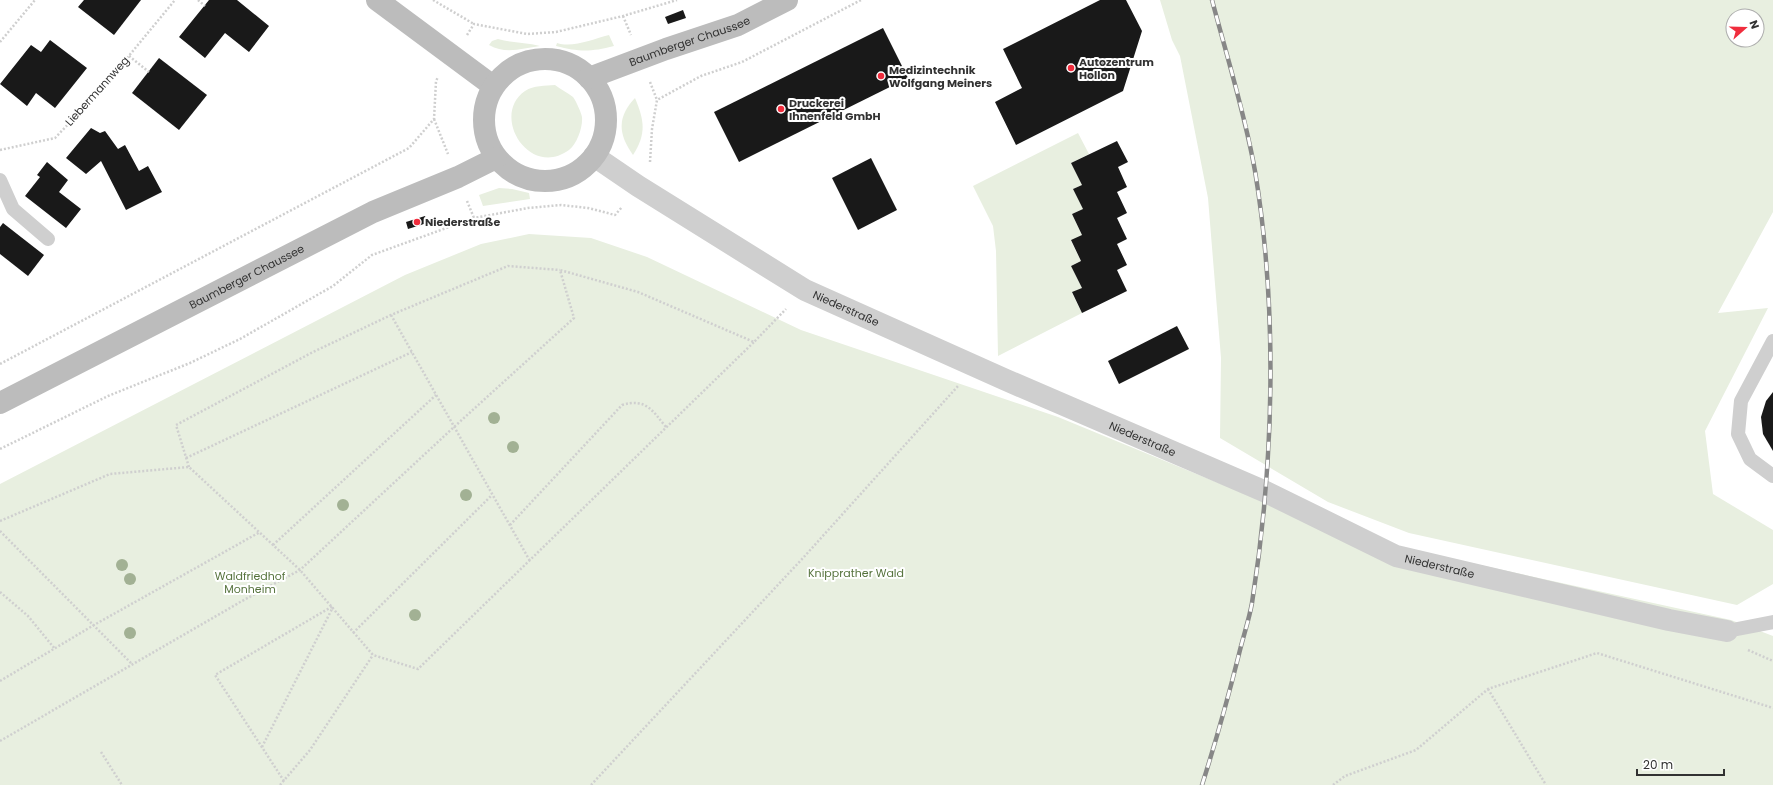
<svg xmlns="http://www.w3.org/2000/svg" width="1773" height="785" font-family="Poppins,sans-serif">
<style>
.green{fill:#e8efe0;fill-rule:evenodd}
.building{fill:#191919}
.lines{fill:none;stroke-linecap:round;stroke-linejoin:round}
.path{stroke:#cfcfcf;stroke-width:2.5;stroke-dasharray:2 2;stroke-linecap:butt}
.lane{stroke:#cfcfcf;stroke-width:14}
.street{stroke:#cfcfcf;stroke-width:22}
.secondary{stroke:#bcbcbc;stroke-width:22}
.rail-casing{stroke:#878787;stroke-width:4.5}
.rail{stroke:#fff;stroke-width:3;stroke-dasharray:9;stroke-linecap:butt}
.tree{fill:#a2b194}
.poi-dot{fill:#f02d3d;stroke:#fff;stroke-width:1.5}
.labels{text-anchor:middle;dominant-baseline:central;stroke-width:4;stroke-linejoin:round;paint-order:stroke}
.street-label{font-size:11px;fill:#323232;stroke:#fff}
.poi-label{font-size:11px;font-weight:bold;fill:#323232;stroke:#fff;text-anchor:start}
.park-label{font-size:11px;fill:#55723c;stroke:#fff}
</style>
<rect width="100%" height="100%" fill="#fff"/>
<g class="green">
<path d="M 1160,0 L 1773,0 L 1773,212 L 1718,313 L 1768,308 L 1705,431 L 1713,494 L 1773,530 L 1773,584 L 1737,605 L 1409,533 L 1328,502 L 1220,438 L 1221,358 L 1208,198 L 1180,56 L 1172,40 ZM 1733,16 L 1757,16 L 1757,40 L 1733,40 Z"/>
<path d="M 609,35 L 614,46 C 591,52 579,52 556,46 L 557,43 C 573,48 593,39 609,35 Z"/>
<path d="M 498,39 C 512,43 526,42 540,46 C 523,48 506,55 489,45 L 492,41 Z"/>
<path d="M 555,85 C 560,89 568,93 573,97 C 576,101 581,112 582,117 C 583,127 577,144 569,150 C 529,179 490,115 525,91 C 534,85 545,86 555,85 Z"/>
<path d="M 635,98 C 644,120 647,133 633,155 C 618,134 617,117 635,98 Z"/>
<path d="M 1078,133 L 1089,154 L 1071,163 L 1082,185 L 1073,189 L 1083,209 L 1072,214 L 1082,235 L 1071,241 L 1081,261 L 1071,266 L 1082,288 L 1072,293 L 1082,313 L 998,356 L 996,251 L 993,226 L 973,186 Z"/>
<path d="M 499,188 L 512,189 L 529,193 L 530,199 L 483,206 L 479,195 Z"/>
<path d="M 529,234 L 591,238 L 647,257 L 801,330 L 1058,417 L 1216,482 L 1393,546 L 1731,620 L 1773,636 L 1773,785 L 0,785 L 0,484 L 405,275 L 481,244 Z"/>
</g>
<g class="building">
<path d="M 84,0 L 141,0 L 114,35 L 78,7 Z"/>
<path d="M 209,0 L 237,0 L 269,26 L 249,52 L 225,33 L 205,58 L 179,37 Z"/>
<path d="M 1100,0 L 1126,0 L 1142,31 L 1123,91 L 1016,145 L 995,102 L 1022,88 L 1003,49 Z"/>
<path d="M 683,10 L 686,18 L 668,24 L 665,17 Z"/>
<path d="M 883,28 L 908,78 L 739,162 L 714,112 Z"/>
<path d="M 50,40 L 87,68 L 55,108 L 36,93 L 27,106 L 0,84 L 31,45 L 41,52 Z"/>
<path d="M 159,58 L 207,95 L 179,130 L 132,93 Z"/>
<path d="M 91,128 L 100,133 L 105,131 L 118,149 L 125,145 L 139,171 L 148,166 L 162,192 L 126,210 L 101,161 L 86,174 L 66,158 Z"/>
<path d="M 1117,141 L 1128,162 L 1118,167 L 1127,187 L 1117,192 L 1127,213 L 1117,218 L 1127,239 L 1117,244 L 1127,265 L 1117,270 L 1127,291 L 1082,313 L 1072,292 L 1082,288 L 1071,266 L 1081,261 L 1071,240 L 1082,235 L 1072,214 L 1083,209 L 1073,189 L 1082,185 L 1071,163 Z"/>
<path d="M 871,158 L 897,210 L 858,230 L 832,178 Z"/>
<path d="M 47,162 L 68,180 L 59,192 L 81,209 L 66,228 L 25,196 L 40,177 L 37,175 Z"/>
<path d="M 425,216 L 427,223 L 408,229 L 406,222 Z"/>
<path d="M 3,223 L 44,255 L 28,276 L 0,254 L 0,227 Z"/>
<path d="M 1177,326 L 1189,349 L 1119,384 L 1108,361 Z"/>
<path d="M 1773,392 L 1773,451 L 1763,434 L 1761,417 L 1766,401 Z"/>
</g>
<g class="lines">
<g class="path">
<path d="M 198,0 L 205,6"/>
<path d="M 433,0 L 474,24"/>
<path d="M 623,16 L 631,35"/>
<path d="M 467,35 L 474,24 L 527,34 L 556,32 L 623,16 L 677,0"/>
<path d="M 0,42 L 35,0"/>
<path d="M 129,56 L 149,72"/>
<path d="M 650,82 L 657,100"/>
<path d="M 434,119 L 448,154"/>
<path d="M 0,150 L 55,138 L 99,92 L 175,0"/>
<path d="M 650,162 L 652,129 L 657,100 L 701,76 L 742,62 L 861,0"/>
<path d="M 467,201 L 474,218"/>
<path d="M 391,315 L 530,561"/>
<path d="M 0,364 L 409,148 L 434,119 L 436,81 L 438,77"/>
<path d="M 0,449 L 108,396 L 190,363 L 240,339 L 333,286 L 372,255 L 474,218 L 528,208 L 561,205 L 588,208 L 615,215 L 622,207"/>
<path d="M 186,458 L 412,352"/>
<path d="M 189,467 L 176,425 L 313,352 L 391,315 L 508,266 L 560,270"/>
<path d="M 0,521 L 110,474 L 189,467 L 300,570 L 373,655 L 418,669 L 754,342"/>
<path d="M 510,525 L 622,405 C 646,398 652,410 666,427"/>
<path d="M 0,531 L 132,664"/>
<path d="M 273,545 L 436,395"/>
<path d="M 0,592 L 28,616 L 55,649"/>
<path d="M 353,633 L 492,495"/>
<path d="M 1748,650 L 1773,661"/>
<path d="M 0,681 L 94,625 L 260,532"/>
<path d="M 1488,689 L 1546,785"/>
<path d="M 0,741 L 242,601 L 300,570 L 454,427 L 574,318 L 560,270 L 638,292 L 754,342 L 786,309"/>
<path d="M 262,747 L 333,607"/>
<path d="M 101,752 L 122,785"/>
<path d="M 284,781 L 215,675 L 333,606"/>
<path d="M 280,785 L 310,750 L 373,655"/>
<path d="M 591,785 L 803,558 L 958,386"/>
<path d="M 1333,785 L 1345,776 L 1416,750 L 1488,689 L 1597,653 L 1773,708"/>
</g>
<g class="lane">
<path d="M 0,180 L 13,209 L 48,239"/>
<path d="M 1773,341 L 1741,401 L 1738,434 L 1750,459 L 1773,476"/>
<path d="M 1727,631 L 1773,622"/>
</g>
<path class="street" id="s1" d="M 594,156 L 638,186 L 805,290 L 1006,380 L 1266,492 L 1396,556 L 1669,620 L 1727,631"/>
<g class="secondary">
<path d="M 377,0 L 493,86"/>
<circle cx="545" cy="120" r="61"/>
<path id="s2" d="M 589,78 L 666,49 L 738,25 L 787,0"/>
<path id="s3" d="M 0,403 L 373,212 L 458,177 L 496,158"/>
</g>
<defs>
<path id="rail" d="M 1202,785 C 1216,741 1228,698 1239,654 C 1243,637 1249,620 1252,603 C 1274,465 1278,310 1255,171 C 1245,114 1227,57 1212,0"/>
</defs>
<use href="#rail" class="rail-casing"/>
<use href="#rail" class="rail"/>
</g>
<g class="tree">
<circle cx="494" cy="418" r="6"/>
<circle cx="513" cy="447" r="6"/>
<circle cx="466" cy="495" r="6"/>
<circle cx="343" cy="505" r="6"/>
<circle cx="122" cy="565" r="6"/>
<circle cx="130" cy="579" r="6"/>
<circle cx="415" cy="615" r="6"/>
<circle cx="130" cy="633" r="6"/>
</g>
<g class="poi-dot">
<circle cx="1071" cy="68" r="4"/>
<circle cx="881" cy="76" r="4"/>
<circle cx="781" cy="109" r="4"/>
<circle cx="417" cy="222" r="4"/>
</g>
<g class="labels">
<g class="street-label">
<text stroke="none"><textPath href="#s2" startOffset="107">Baumberger Chaussee</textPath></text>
<text transform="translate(97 91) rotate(-48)">Liebermannweg</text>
<text stroke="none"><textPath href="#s3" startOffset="277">Baumberger Chaussee</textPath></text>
<text stroke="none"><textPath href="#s1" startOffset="295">Niederstraße</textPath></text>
<text stroke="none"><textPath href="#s1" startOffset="619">Niederstraße</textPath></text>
<text stroke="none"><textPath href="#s1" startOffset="943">Niederstraße</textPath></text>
</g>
<g class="poi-label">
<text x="1079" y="62">Autozentrum<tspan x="1079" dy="13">Hollon</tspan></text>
<text x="889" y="70">Medizintechnik<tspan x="889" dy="13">Wolfgang Meiners</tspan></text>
<text x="789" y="103">Druckerei<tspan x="789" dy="13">Ihnenfeld GmbH</tspan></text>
<text x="425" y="222">Niederstraße</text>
</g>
<g class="park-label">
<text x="856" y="573">Knipprather Wald</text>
<text x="250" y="576">Waldfriedhof<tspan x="250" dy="13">Monheim</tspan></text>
</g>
</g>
<g transform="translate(1745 28) rotate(70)"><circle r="19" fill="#ffffff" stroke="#adadad"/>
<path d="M0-3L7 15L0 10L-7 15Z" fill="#f02d3d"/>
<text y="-6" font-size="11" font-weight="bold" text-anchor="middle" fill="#323232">N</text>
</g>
<path d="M1637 769v6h87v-6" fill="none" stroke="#323232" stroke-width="2"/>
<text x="1643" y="769" font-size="12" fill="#323232" stroke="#ffffff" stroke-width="3" paint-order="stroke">20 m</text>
</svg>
